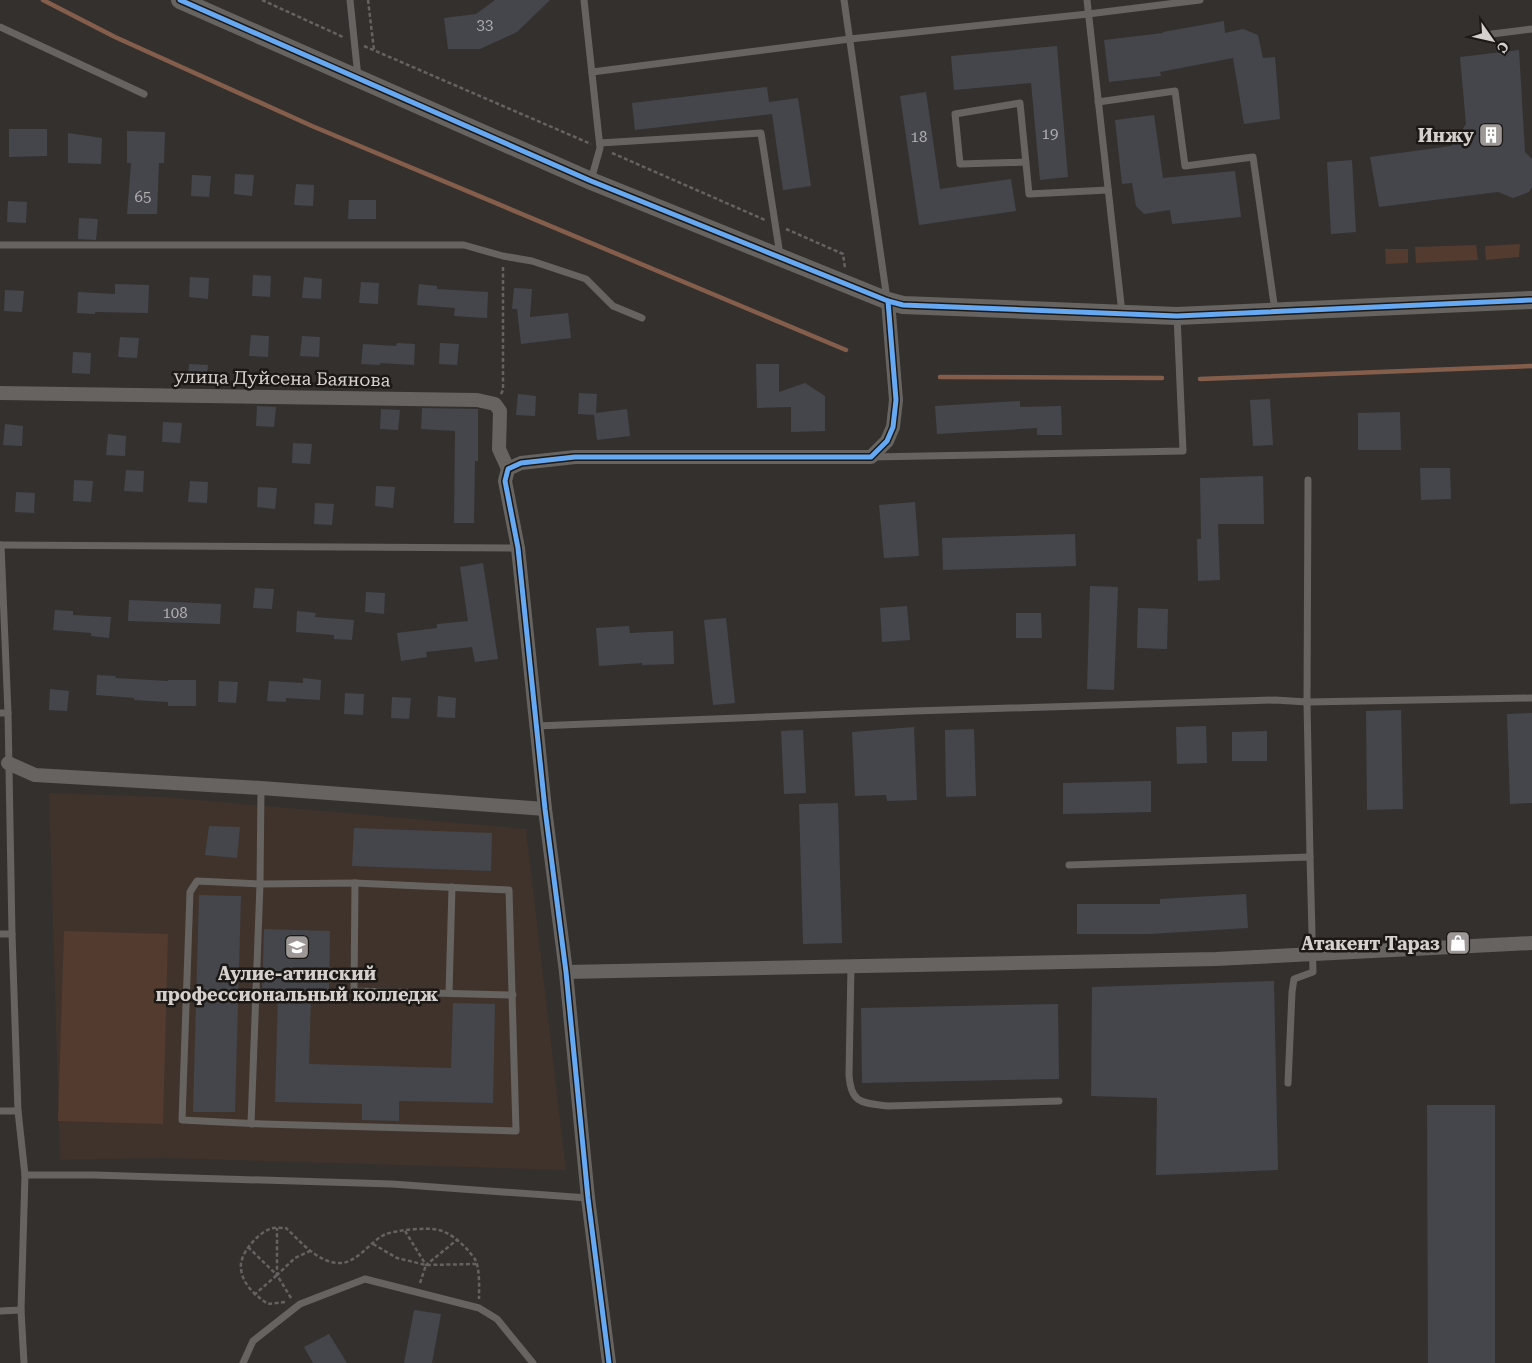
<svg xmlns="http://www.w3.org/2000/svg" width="1532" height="1363" font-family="'Roboto Serif',serif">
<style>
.built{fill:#3f332c}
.green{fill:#533b2f}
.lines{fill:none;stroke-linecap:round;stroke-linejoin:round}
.stream{stroke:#855e4b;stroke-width:4.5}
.building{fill:#44464c}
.path{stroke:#656261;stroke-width:2.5;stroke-dasharray:4 2.5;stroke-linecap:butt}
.service{stroke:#666361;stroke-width:7}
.minor{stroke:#666361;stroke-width:14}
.tertiary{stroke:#666361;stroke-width:18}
.cycleway-casing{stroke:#1b1816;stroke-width:8}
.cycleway{stroke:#66a8f1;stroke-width:5}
.labels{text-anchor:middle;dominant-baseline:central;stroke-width:5;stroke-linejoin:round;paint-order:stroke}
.number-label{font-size:15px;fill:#b1aeae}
.poi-label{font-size:18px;font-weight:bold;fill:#d5d0ce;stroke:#1b1816;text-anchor:end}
.street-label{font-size:18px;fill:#d5d0ce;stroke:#1b1816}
</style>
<rect width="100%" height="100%" fill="#34302e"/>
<path class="built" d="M 49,793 L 164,797 L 526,829 L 566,1170 L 163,1158 L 60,1160 Z"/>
<g class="green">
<path d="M 1520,244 L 1519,257 L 1486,260 L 1485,246 Z"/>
<path d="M 1476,245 L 1478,260 L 1416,263 L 1415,247 Z"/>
<path d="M 1385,249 L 1408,249 L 1408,263 L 1386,264 Z"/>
<path d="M 64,931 L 168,934 L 163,1124 L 58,1121 Z"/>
</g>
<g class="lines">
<g class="stream">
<path d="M 43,0 L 115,37 L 312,126 L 846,350"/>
<path d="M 940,377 L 1162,378"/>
<path d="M 1200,379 L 1532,366"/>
</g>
</g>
<g class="building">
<path d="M 495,0 L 550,0 L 517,32 L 480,49 L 448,49 L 444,18 L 476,14 Z"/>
<path d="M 1224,21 L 1225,33 L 1243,29 L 1258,35 L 1263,58 L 1275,57 L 1280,119 L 1244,124 L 1233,58 L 1160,72 L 1161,76 L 1109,82 L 1104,40 L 1163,33 L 1163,32 Z"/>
<path d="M 1057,46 L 1068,177 L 1040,180 L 1031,83 L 954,90 L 951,56 Z"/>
<path d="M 1519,50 L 1525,152 L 1532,159 L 1532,187 L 1529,192 L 1513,198 L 1498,192 L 1379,207 L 1370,157 L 1451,146 L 1466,124 L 1460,57 Z"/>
<path d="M 767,87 L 769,102 L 798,98 L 811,186 L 783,190 L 772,114 L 635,130 L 632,103 Z"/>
<path d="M 926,92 L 940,189 L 1011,179 L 1016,211 L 919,225 L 900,96 Z"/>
<path d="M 1154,115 L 1163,178 L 1235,171 L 1241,217 L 1172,224 L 1170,210 L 1144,214 L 1136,206 L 1132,183 L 1122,184 L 1115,120 Z"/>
<path d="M 9,129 L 47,129 L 47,156 L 9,157 Z"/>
<path d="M 127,131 L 165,132 L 164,163 L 159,163 L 157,214 L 127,214 L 131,163 L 127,163 Z"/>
<path d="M 68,133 L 102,138 L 101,164 L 68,163 Z"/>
<path d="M 1352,160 L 1356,232 L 1331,234 L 1327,162 Z"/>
<path d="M 235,174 L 254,175 L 252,196 L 234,194 Z"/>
<path d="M 192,175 L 211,176 L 209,197 L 191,196 Z"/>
<path d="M 296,184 L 314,185 L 313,206 L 294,205 Z"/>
<path d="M 349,200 L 376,200 L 376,219 L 348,219 Z"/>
<path d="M 8,201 L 27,202 L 26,223 L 7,222 Z"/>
<path d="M 79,218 L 98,219 L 96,240 L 78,239 Z"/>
<path d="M 253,275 L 271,276 L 270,297 L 252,296 Z"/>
<path d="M 190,277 L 209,278 L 208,299 L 189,297 Z"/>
<path d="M 304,277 L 322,279 L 321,299 L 302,298 Z"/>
<path d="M 361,282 L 379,283 L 378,304 L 359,303 Z"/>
<path d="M 115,284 L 149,285 L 148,313 L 95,312 L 95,314 L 77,313 L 78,292 L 115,294 Z"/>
<path d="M 419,284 L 437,286 L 437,289 L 488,292 L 487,318 L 454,316 L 455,308 L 417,305 Z"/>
<path d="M 514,288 L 532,289 L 530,317 L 568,313 L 571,338 L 521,344 L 517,309 L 512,309 Z"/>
<path d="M 5,290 L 24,291 L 22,312 L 4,311 Z"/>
<path d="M 251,335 L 269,336 L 268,357 L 249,356 Z"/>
<path d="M 302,336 L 320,337 L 319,357 L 300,356 Z"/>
<path d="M 120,337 L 139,338 L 137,358 L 118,357 Z"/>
<path d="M 397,343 L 415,344 L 414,365 L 380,363 L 380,365 L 361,364 L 363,344 L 396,346 Z"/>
<path d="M 440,343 L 459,344 L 457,365 L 439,364 Z"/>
<path d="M 73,352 L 91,353 L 90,374 L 72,373 Z"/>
<path d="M 189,364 L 208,365 L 206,386 L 188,385 Z"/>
<path d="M 756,364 L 779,364 L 779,392 L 805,383 L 825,396 L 825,431 L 791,432 L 791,407 L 757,408 Z"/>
<path d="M 579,393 L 597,394 L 596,413 L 627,409 L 630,436 L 597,440 L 594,415 L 578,414 Z"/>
<path d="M 518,394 L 536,396 L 535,416 L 516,415 Z"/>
<path d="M 1270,399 L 1273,445 L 1253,446 L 1250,400 Z"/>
<path d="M 1020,401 L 1020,407 L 1061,406 L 1062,435 L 1037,435 L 1037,428 L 937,434 L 935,406 Z"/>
<path d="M 257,406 L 276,407 L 274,427 L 256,426 Z"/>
<path d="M 422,408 L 478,409 L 478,461 L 475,461 L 474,523 L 454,523 L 455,431 L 421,429 Z"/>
<path d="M 381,409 L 400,410 L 398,430 L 380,429 Z"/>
<path d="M 1400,412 L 1401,450 L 1358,450 L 1358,413 Z"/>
<path d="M 163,422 L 182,423 L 180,443 L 162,442 Z"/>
<path d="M 5,424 L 23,426 L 22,446 L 3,445 Z"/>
<path d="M 108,434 L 126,436 L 125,456 L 106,455 Z"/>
<path d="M 293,443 L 312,444 L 310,464 L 292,463 Z"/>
<path d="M 1420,468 L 1450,468 L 1451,499 L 1421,500 Z"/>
<path d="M 126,470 L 144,471 L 143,492 L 124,491 Z"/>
<path d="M 1263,476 L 1264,524 L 1218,524 L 1220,580 L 1198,581 L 1197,539 L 1201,539 L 1200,478 Z"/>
<path d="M 74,480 L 93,481 L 91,502 L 73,501 Z"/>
<path d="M 190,481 L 208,482 L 207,503 L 188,502 Z"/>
<path d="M 376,486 L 395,487 L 393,508 L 375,506 Z"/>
<path d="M 258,487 L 277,488 L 275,509 L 257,507 Z"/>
<path d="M 16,492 L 35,493 L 34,513 L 15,512 Z"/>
<path d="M 915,502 L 919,556 L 884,558 L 879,505 Z"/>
<path d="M 315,503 L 334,504 L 332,525 L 314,524 Z"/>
<path d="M 1075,534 L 1076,566 L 943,570 L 942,538 Z"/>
<path d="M 483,563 L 498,659 L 475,662 L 472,647 L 426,652 L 427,657 L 401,661 L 397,633 L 437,628 L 437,624 L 468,621 L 460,567 Z"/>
<path d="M 1090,586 L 1118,587 L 1114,690 L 1087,689 Z"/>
<path d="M 255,588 L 274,589 L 272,609 L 253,608 Z"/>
<path d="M 366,592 L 385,593 L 384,614 L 365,612 Z"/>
<path d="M 129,600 L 221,604 L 220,624 L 128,621 Z"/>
<path d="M 907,606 L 910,640 L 882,642 L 880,608 Z"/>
<path d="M 1138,608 L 1168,609 L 1167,649 L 1137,648 Z"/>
<path d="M 55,610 L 73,611 L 73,615 L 111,617 L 109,638 L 91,636 L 91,633 L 53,630 Z"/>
<path d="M 297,611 L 316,613 L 315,617 L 354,620 L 352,640 L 334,639 L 334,635 L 296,632 Z"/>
<path d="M 1016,613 L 1041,613 L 1042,638 L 1016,638 Z"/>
<path d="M 726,618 L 735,703 L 713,705 L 704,620 Z"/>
<path d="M 629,626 L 630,633 L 673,631 L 674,664 L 642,665 L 642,663 L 599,666 L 596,628 Z"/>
<path d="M 97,675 L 116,676 L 115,678 L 168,681 L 168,680 L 196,680 L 196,706 L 168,706 L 168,702 L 134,700 L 134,698 L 96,695 Z"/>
<path d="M 303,678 L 321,680 L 320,700 L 286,698 L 286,702 L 267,701 L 269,681 L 303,683 Z"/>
<path d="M 219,681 L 238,682 L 236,703 L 218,702 Z"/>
<path d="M 50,689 L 69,691 L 67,711 L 49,710 Z"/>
<path d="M 345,693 L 364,694 L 363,715 L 344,714 Z"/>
<path d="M 438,696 L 456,698 L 455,718 L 437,717 Z"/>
<path d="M 392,697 L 411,698 L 409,719 L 391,718 Z"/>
<path d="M 1401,710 L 1403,809 L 1367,810 L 1366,711 Z"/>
<path d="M 1532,713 L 1532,803 L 1510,804 L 1507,714 Z"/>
<path d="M 1206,726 L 1207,763 L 1177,764 L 1176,727 Z"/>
<path d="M 914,727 L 917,800 L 887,801 L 886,795 L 855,796 L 852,732 Z"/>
<path d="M 974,729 L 976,796 L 946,797 L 945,730 Z"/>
<path d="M 803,730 L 806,793 L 784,794 L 781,731 Z"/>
<path d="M 1267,731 L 1267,761 L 1232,761 L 1232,732 Z"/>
<path d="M 1151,781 L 1151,812 L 1063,814 L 1063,783 Z"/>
<path d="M 838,803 L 842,943 L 803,944 L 799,804 Z"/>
<path d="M 209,826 L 240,827 L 237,858 L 205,855 Z"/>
<path d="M 354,828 L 492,833 L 491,871 L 352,866 Z"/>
<path d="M 1246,894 L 1248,928 L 1150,934 L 1077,934 L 1077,904 L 1160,904 L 1160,899 Z"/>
<path d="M 199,895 L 241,896 L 235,1112 L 193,1112 Z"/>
<path d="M 264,929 L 330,931 L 329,994 L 311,994 L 309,1064 L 451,1068 L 453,1003 L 495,1004 L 493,1103 L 399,1101 L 399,1121 L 362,1120 L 362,1104 L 275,1102 L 278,994 L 262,994 Z"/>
<path d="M 1274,981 L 1278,1170 L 1156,1175 L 1157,1098 L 1091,1096 L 1092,987 Z"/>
<path d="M 1058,1004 L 1059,1079 L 862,1083 L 861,1008 Z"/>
<path d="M 1427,1105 L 1495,1105 L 1495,1363 L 1428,1363 Z"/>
<path d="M 414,1310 L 441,1314 L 432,1363 L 404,1363 Z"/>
<path d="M 329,1334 L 347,1363 L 313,1363 L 304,1347 Z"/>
</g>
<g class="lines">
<g class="path">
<path d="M 262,0 L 343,37"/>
<path d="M 368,0 L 374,50"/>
<path d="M 364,46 L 591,144"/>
<path d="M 612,153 L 765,220"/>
<path d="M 786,229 L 843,254 L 845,268"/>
<path d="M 501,394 L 503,390 L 503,265"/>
<path d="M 405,1231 L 426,1265 L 458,1239"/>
<path d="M 373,1244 L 397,1258 L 426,1265 L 476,1264"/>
<path d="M 248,1247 L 277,1275 L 277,1228"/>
<path d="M 420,1283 L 426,1265"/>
<path d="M 254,1295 L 277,1275"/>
<path d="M 291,1298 L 277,1275 L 295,1258 L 310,1251"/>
<path d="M 285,1302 L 268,1304 C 255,1295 242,1284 241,1268 C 239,1254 258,1233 270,1229 C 274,1227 281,1228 286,1228 C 300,1241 317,1262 338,1263 C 356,1265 371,1240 386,1234 C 398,1230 427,1227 439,1230 C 450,1233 459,1241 467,1249 C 470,1253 474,1257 476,1261 C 480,1273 479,1287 479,1299"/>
</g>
<g class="service">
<path d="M 350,0 L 358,77"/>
<path d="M 584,0 L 600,148 L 591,180"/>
<path d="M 844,0 L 887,299"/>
<path d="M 1087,0 L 1122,313"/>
<path d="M 0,27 L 144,94"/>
<path d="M 1484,35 L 1532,29"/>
<path d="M 592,72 L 850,39 L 1088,14 L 1200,0"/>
<path d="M 1098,102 L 1175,91 L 1185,166 L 1253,157 L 1275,311"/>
<path d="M 600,143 L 761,133 L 780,255"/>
<path d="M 1026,162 L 960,164 L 955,114 L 1020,103 L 1029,194 L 1108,190"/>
<path d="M 0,245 L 464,245 L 503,256 L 532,261 L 586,279 L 613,306 L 642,318"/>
<path d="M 871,457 L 1183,451 L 1177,316"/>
<path d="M 0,545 L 518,548"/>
<path d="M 0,713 L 8,713"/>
<path d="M 536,726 L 914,711 L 1275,700 L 1307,702 L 1308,480"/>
<path d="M 1310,857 L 1307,702 L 1532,698"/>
<path d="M 1069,865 L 1310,857 L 1313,972 L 1294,979 L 1292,992 L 1288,1083"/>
<path d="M 355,883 L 354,991 L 513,995"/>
<path d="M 0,934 L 12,934 L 8,713 L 1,545"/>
<path d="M 12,934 L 18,1111"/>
<path d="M 851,966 L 849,1075 C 851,1104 862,1103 888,1106 L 1059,1101"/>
<path d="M 449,993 L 452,887"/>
<path d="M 0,1111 L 18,1111 L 25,1175 L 94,1175 L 392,1184 L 588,1198"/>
<path d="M 251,1124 L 260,884 L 355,883 L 509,890 L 516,1131 L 263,1124 L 182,1120 L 190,892 L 197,881 L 260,884 L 261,788"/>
<path d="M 0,1311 L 21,1310"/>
<path d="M 24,1363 L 21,1310 L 25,1175"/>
<path d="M 243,1363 L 253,1341 L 300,1304 L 365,1279 L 479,1308 L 497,1319 L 533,1363"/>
</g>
<g class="minor">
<path d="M 0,393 L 477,400 L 495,404 L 500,411 L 499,449 L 508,469"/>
<path d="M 8,763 L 35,775 L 261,788 L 545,809"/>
<path d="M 566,972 L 1216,959 L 1532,943"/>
<path d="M 609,1363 L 588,1198 L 566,972 L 545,809 L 518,548 L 505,481 L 508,469 L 521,463 L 575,457 L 871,457 L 887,441 L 893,427 L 896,400 L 888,301"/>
</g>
<path class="tertiary" d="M 180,0 L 591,181 L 888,301 L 903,305 L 1177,316 L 1532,300"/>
<defs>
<g id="cycleway">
<path d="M 180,0 L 591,181 L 888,301 L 903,305 L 1177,316 L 1532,300"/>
<path d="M 609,1363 L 588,1198 L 566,972 L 545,809 L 518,548 L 505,481 L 508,469 L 521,463 L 575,457 L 871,457 L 887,441 L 893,427 L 896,400 L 888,301"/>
</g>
</defs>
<use href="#cycleway" class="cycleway-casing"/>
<use href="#cycleway" class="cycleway"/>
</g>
<defs>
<symbol id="building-square" viewBox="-11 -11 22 22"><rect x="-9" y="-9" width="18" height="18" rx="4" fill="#9d9896" stroke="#1b1816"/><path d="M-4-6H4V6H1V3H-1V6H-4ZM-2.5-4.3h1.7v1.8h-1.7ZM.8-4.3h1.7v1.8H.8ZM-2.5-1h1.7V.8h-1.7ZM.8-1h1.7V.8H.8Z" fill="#fff"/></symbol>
<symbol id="shop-square" viewBox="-11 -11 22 22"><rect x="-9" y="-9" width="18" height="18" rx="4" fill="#9d9896" stroke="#1b1816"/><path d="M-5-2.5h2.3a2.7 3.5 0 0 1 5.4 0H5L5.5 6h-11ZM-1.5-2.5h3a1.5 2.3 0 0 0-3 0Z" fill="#fff"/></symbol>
<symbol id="university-square" viewBox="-11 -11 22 22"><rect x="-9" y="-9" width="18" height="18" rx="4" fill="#9d9896" stroke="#1b1816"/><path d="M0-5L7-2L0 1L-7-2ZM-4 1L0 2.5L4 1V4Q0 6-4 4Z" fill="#fff"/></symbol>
</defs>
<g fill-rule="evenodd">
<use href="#building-square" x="1477" y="121" width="28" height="28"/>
<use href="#shop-square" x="1444" y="929" width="28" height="28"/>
<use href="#university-square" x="283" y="933" width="28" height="28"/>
</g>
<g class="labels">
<g class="number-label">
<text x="485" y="25">33</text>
<text x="1050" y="134">19</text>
<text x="919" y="137">18</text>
<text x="143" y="197">65</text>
<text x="175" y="613">108</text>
</g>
<g class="poi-label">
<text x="1474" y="135">Инжу</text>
<text x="1440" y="943">Атакент Тараз</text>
<text x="297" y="973" text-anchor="middle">Аулие-атинский<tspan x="297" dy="21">профессиональный колледж</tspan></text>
</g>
<g class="street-label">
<text transform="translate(282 378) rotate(1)">улица Дуйсена Баянова</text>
</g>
</g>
<g transform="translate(1492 40) rotate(124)" stroke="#1b1816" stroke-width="4" paint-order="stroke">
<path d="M0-4L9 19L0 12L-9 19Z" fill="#d5d0ce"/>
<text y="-8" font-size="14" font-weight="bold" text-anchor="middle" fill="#d5d0ce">С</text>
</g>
</svg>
